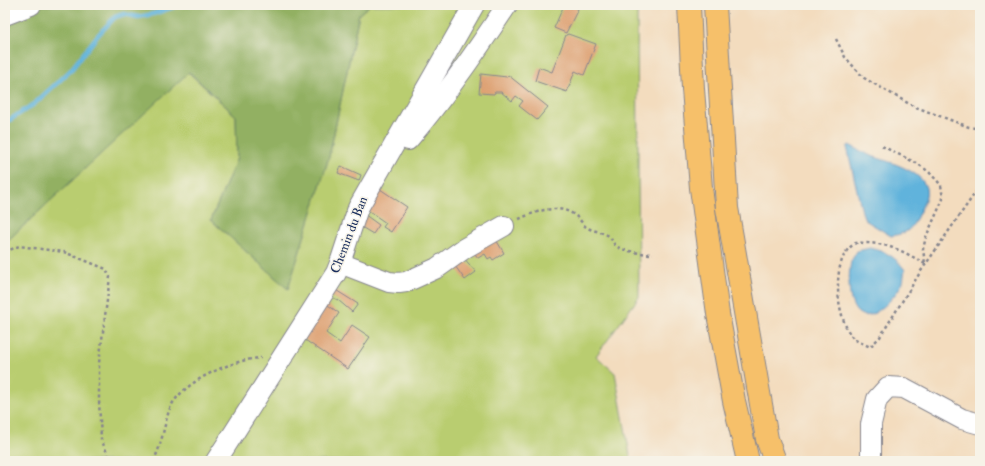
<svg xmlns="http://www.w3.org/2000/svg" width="985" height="466" font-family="'IM FELL Double Pica',serif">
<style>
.green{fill:#b9cd70;stroke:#6a7e67}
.forest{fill:#92b062;stroke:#567060}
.water{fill:#60b3dc;stroke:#3e719d}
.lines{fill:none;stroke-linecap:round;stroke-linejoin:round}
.stream{stroke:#60b3dc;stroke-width:4.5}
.building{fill:#dd9f6f}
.minor-casing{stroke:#87868e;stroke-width:22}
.highway-casing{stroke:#87868e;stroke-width:24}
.path{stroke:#87868e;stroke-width:2.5;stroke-dasharray:3 3;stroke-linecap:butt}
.minor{stroke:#fff;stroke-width:20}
.highway{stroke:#f6c06b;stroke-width:22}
.labels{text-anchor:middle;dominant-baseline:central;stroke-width:3;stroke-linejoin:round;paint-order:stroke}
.street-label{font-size:13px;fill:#1b2f5e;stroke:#f7f3e8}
</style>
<rect width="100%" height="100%" fill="#f7f3e8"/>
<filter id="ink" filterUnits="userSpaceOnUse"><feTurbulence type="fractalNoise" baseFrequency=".025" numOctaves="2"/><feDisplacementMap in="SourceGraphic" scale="8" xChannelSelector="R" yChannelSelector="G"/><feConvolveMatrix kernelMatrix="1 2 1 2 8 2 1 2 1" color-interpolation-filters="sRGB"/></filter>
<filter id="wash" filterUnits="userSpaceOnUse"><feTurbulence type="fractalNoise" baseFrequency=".012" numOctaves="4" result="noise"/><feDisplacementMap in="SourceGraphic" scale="16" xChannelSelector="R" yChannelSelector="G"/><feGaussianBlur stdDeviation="0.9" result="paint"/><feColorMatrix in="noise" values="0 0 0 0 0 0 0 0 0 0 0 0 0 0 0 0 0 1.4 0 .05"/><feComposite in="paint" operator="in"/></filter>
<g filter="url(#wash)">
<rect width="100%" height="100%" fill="#f3dcbe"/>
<path class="green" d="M 370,5 L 637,5 L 639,297 L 596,356 L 615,373 L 631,461 L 5,461 L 5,243 L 188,72 L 236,116 L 237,158 L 211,220 L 288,289 L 329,157 L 359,14 Z"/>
<path class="forest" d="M 5,5 L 370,5 L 359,14 L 329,157 L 288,289 L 211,220 L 237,158 L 236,116 L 189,72 L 5,243 Z"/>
<g class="water">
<path d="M 849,145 C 856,148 862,152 869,155 C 885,161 921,169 926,188 C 928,197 922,207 918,215 C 911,230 908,233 891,236 L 865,220 L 862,212 L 847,147 Z"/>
<path d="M 870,248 C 885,251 895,256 905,270 C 904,273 904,278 903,282 C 898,293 874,323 860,314 C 847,307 848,275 851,262 C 852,259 855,255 857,251 Z"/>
</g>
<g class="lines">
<path class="stream" d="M 5,123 L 34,104 L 70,71 L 98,35 L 115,17 L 124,14 L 138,17 L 153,14 L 179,5"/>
</g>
<g id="blocks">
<g class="building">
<path d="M 564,5 L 571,5 L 578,9 L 566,33 L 554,28 Z"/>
<path d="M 568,34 L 596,44 L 584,75 L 575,71 L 567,92 L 535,81 L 539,67 L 552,72 L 566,35 Z"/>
<path d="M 481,74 L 507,77 L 508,75 L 548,107 L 537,120 L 519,106 L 523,101 L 516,96 L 512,101 L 501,92 L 495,92 L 494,94 L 479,93 Z"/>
<path d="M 341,166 L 361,175 L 359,181 L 338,173 Z"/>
<path d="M 380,189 L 407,207 L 391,232 L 383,227 L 386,223 L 366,209 Z"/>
<path d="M 364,214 L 379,225 L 373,234 L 358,225 Z"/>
<path d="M 495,238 L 504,253 L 493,260 L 491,257 L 488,259 L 485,254 L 478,258 L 473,251 Z"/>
<path d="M 463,257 L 476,272 L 465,280 L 453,263 Z"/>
<path d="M 334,289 L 358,304 L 352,312 L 338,300 L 329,296 Z"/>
<path d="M 325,303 L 339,313 L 326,333 L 340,343 L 352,325 L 370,337 L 348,369 L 302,338 Z"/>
</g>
</g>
</g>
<g filter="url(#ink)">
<use href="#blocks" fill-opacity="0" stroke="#87868e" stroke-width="1"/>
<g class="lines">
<defs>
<g id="minor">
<path d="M 5,15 L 31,5"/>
<path d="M 408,140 C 445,97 476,52 507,5"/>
<path d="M 340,263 L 389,282 L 399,283 L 406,282 L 437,268 L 465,248 L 504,226"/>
<path d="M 216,461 L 336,273 L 340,263 L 358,208 L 474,5"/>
<path d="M 871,461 L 871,424 L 877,399 L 888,387 L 904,388 L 962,419 L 980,424"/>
</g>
<g id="highway">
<path d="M 689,5 L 693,89 L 701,188 L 718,314 L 734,401 L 748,461"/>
<path d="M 715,5 L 727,208 L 767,439 L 775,461"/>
</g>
</defs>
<use href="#minor" class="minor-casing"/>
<use href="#highway" class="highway-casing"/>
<g class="path">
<path d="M 836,39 L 845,57 L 864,78 L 913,106 L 969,127 L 980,129"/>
<path d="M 882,146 L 918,164 L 929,172 L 941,185 L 943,199 L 926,237 L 923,249 L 925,264"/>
<path d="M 519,219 C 537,211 560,202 577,217 C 581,220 583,226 588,228 C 593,231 600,231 605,234 C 611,236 611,240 615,245 C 620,251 645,254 653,254"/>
<path d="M 5,252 L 19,246 L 64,252 L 106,269 L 110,277 L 99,363 L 99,400 L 101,439 L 108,455 L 116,461"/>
<path d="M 925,264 C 907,253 888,243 865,243 C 862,243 859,242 856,243 C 829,256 836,319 853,338 C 857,342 865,344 870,347 L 880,337 L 921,271 L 980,186"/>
<path d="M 153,461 C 161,449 164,425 169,411 C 178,383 233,359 261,358"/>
</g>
<use href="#minor" class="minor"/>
<use href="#highway" class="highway"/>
</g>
</g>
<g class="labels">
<g class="street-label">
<text transform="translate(349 235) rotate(-69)">Chemin du Ban</text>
</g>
</g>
<rect width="985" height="466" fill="none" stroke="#f7f3e8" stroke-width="20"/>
</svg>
